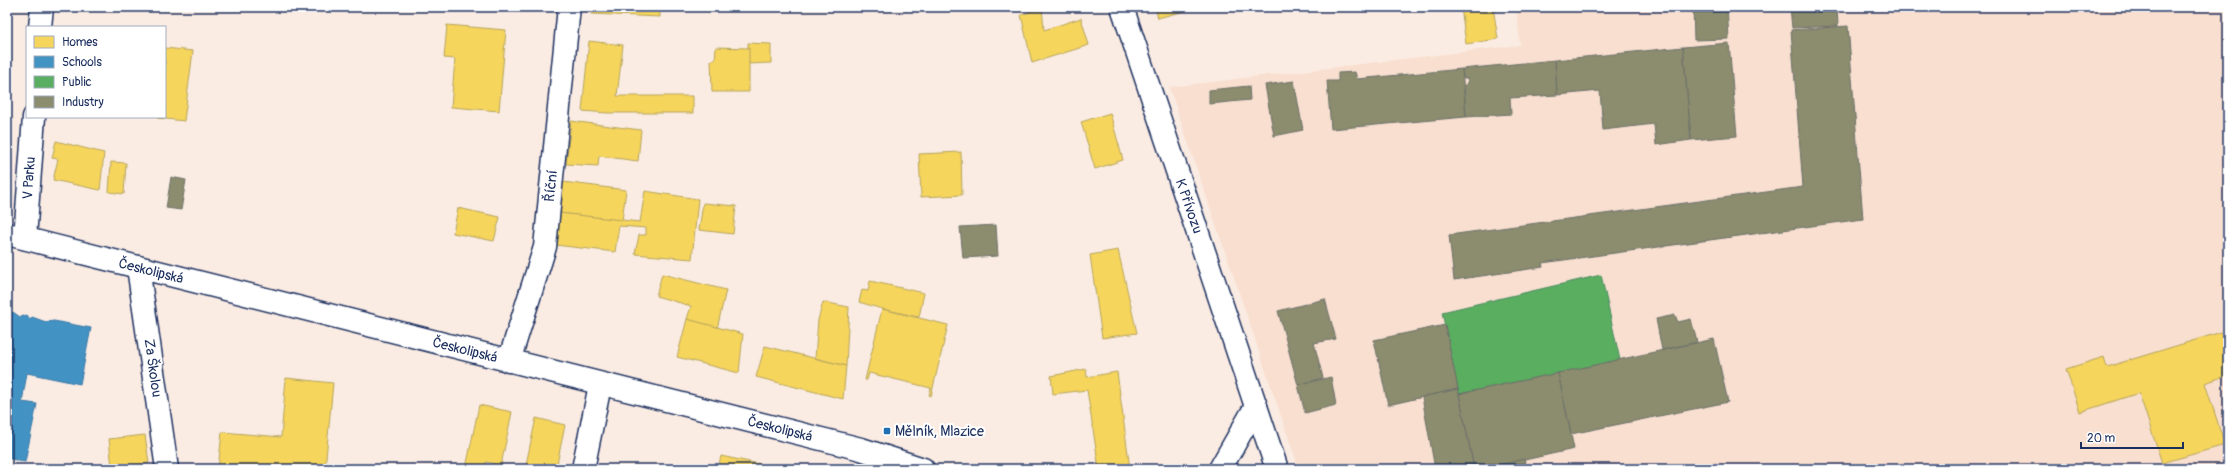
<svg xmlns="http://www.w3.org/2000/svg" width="2235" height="476" font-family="Pangolin,sans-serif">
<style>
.built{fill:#f8dfd0}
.homes{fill:#f6d55c;stroke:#b4a35d}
.schools{fill:#4393c3;stroke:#3775a5}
.public{fill:#5aae61;stroke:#478860}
.industry{fill:#8c8c6e;stroke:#6a7069}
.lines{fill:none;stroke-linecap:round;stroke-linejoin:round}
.minor-casing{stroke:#1b2f5e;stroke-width:25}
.minor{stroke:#fff;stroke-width:22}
.poi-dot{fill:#1f6fb2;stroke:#fff;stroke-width:1.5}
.labels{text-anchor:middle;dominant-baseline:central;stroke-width:4;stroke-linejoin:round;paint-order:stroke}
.street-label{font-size:14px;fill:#1b2f5e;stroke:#fff}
.poi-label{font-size:14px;fill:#1b2f5e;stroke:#fff;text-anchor:start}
</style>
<rect width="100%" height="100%" fill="#fbece3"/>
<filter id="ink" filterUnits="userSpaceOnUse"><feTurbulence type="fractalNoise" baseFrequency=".025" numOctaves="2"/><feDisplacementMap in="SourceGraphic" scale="8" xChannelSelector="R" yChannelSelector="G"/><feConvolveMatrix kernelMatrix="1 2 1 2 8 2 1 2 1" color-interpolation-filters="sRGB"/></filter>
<g filter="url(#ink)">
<path class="built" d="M 1516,7 L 2228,7 L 2228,463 L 2203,469 L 1299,469 L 1169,87 L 1520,45 Z"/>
<g class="homes">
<path d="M 591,7 L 660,7 L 660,17 L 591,14 Z"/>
<path d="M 1042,7 L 1044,30 L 1081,18 L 1089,45 L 1032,63 L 1021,15 Z"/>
<path d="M 1155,7 L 1200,7 L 1158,18 Z"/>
<path d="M 1461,7 L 1493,7 L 1498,39 L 1466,44 Z"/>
<path d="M 447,25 L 506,30 L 499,111 L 451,107 L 455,59 L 444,58 Z"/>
<path d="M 589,41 L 623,45 L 617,96 L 693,96 L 693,113 L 607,113 L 582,111 Z"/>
<path d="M 748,43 L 771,44 L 771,63 L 748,64 Z"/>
<path d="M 716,47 L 749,48 L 749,92 L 712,92 L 711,60 L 715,60 Z"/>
<path d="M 165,48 L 193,51 L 184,121 L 157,118 L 165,117 Z"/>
<path d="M 1110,113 L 1123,160 L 1095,169 L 1081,122 Z"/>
<path d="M 571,121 L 641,130 L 638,161 L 599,156 L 598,166 L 566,164 Z"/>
<path d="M 56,141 L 104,153 L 100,190 L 53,180 L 58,159 L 52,158 Z"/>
<path d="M 961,152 L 962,195 L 921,197 L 919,154 Z"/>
<path d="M 111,162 L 126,163 L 124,194 L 109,192 Z"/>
<path d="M 563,182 L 626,190 L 622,221 L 559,213 Z"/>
<path d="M 645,191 L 698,199 L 692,259 L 635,254 L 639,235 L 646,235 L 646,228 L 619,226 L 615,252 L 555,245 L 559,213 L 640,222 Z"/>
<path d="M 703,203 L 736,206 L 733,234 L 699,230 Z"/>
<path d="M 458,208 L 500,217 L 494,241 L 453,233 Z"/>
<path d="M 1118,250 L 1137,333 L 1102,338 L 1090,255 Z"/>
<path d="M 662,274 L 726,290 L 717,329 L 687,319 L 691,306 L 656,296 Z"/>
<path d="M 870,281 L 924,293 L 919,317 L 882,309 L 859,302 L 862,290 L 868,291 Z"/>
<path d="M 823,302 L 849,307 L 846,366 L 815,358 L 818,320 Z"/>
<path d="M 882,309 L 948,325 L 931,396 L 929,395 L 931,388 L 869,373 L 867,380 L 865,380 Z"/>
<path d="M 687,319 L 743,334 L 739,373 L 677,357 Z"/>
<path d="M 2228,330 L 2228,375 L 2205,383 L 2225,445 L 2162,463 L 2139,393 L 2080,412 L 2066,369 L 2104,357 L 2107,367 Z"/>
<path d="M 765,346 L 846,366 L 843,399 L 756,377 Z"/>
<path d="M 1086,369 L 1087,377 L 1117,372 L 1130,469 L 1099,469 L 1087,390 L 1053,394 L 1051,376 Z"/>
<path d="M 286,378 L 333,383 L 325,469 L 218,469 L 222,432 L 281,437 Z"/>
<path d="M 479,405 L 512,412 L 501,465 L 486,462 L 485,469 L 471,469 L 466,468 Z"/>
<path d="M 536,418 L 565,425 L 556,469 L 525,469 Z"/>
<path d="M 145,435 L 149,463 L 112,468 L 109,439 Z"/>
<path d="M 721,456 L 778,468 L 778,469 L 718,469 Z"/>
</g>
<path class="schools" d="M 7,312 L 11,314 L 13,312 L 20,317 L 27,315 L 30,319 L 32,317 L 46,322 L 54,321 L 91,328 L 80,384 L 27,373 L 22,402 L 37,404 L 25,462 L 7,458 Z"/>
<path class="public" d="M 1601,275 L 1620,360 L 1459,394 L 1442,312 Z"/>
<g class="industry">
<path d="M 1693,7 L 1727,7 L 1729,39 L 1694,40 Z"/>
<path d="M 1790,7 L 1837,7 L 1838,26 L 1792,28 Z"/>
<path d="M 1848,26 L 1863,219 L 1542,263 L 1543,267 L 1454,280 L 1449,235 L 1803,187 L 1791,30 Z"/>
<path d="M 1729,43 L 1737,136 L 1691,140 L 1683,47 Z"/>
<path d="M 1683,47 L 1691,140 L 1656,145 L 1654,124 L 1603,130 L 1600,91 L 1557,95 L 1555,60 Z"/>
<path d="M 1555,60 L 1557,95 L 1510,98 L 1511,114 L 1466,117 L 1464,86 L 1468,83 L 1468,79 L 1463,78 L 1462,69 Z"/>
<path d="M 1462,69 L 1466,117 L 1331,129 L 1327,81 L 1338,81 L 1338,73 L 1355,72 L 1357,79 Z"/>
<path d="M 1294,81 L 1303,130 L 1274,136 L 1265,85 Z"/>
<path d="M 1249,86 L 1250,100 L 1209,104 L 1209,90 Z"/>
<path d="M 171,177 L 186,180 L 181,210 L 166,208 Z"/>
<path d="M 996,225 L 998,256 L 963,258 L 960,227 Z"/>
<path d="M 1325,299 L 1336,339 L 1314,343 L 1323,378 L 1298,385 L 1278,311 Z"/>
<path d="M 1675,315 L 1678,322 L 1691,319 L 1697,342 L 1662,350 L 1656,319 Z"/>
<path d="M 1445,325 L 1458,389 L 1388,405 L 1374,340 Z"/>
<path d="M 1714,339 L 1728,402 L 1571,434 L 1558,373 Z"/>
<path d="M 1558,373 L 1574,449 L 1484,469 L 1474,469 L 1459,394 Z"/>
<path d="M 1331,377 L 1336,405 L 1305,413 L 1298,385 Z"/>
<path d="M 1458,389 L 1474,469 L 1435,469 L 1422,397 Z"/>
<path d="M 1524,459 L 1526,469 L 1484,469 Z"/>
</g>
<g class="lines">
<defs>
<g id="minor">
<path d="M 1122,7 L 1277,469"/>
<path d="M 40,27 L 42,7"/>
<path d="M 7,234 L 861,449 L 923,469"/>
<path d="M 25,238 L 34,117"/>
<path d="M 138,267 L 167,469"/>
<path d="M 509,361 L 545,247 L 569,7"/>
<path d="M 583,469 L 600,385"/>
<path d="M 1220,469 L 1256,406"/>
</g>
</defs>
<use href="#minor" class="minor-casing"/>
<use href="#minor" class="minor"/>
</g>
</g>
<rect class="poi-dot" x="883" y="427" width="8" height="8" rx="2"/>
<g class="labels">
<g class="street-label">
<text transform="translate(29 178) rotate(-86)">V Parku</text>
<text transform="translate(551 186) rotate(-84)">Říční</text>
<text transform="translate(1189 206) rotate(71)">K Přívozu</text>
<text transform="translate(151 271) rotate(14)">Českolipská</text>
<text transform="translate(465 350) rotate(14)">Českolipská</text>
<text transform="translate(153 368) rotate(82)">Za Školou</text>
<text transform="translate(780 429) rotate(14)">Českolipská</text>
</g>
<g class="poi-label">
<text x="895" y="431">Mělník, Mlazice</text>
</g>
</g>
<rect width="2235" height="476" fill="none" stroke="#fff" stroke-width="24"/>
<rect x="12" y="12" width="2211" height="452" fill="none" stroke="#1b2f5e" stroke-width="1.5" filter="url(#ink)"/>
<rect x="26" y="26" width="140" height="92" fill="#ffffff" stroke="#a4acbf"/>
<rect x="34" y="36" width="20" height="12" fill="#f6d55c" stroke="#a4acbf"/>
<text x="62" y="46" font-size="12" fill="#1b2f5e">Homes</text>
<rect x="34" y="56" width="20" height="12" fill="#4393c3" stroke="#a4acbf"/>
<text x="62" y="66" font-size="12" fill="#1b2f5e">Schools</text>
<rect x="34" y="76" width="20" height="12" fill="#5aae61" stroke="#a4acbf"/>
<text x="62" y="86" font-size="12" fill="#1b2f5e">Public</text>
<rect x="34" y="96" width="20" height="12" fill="#8c8c6e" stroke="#a4acbf"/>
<text x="62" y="106" font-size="12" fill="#1b2f5e">Industry</text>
<path d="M2081 442v6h102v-6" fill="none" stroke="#1b2f5e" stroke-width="2"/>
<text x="2087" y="442" font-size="12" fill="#1b2f5e" stroke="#ffffff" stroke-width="3" paint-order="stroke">20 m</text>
</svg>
